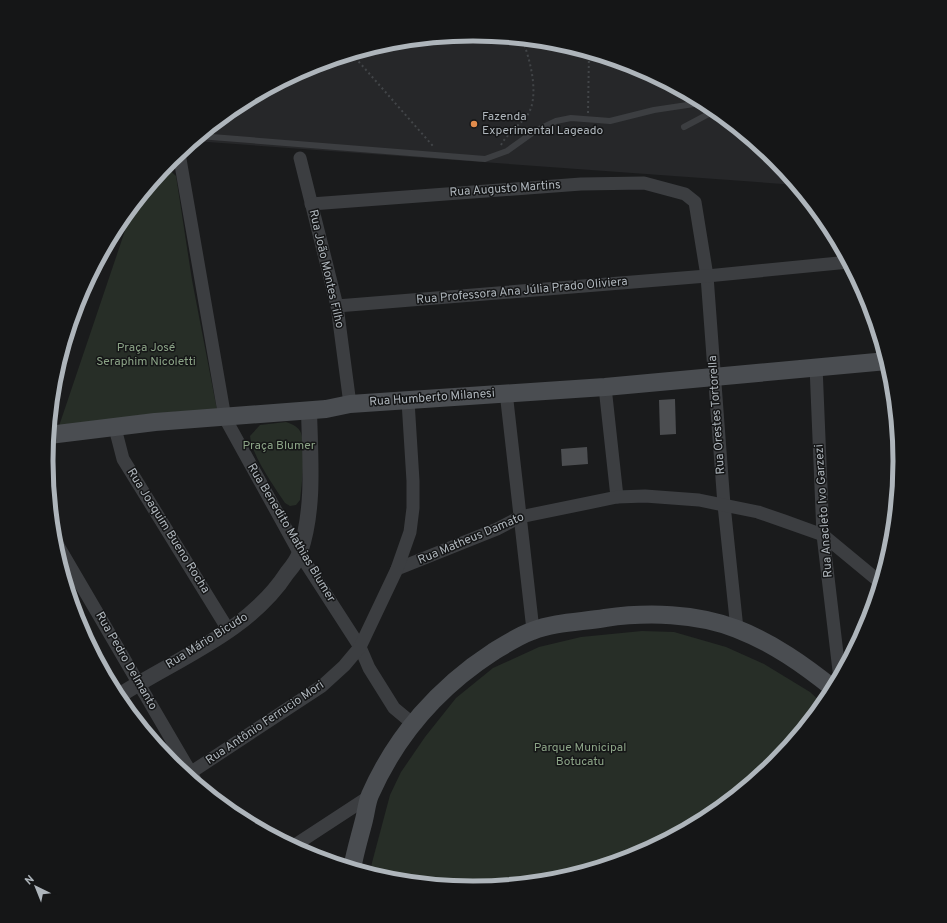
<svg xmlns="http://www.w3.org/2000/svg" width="947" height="923" font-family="Overpass,sans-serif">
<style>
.built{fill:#262729}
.green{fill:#272e27}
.building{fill:#4c4e51}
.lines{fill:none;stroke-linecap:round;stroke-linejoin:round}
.path{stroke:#424548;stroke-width:2;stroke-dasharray:2 3;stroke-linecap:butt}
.service{stroke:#3c3e41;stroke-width:6}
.minor{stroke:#3c3e41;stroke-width:13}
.tertiary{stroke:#3c3e41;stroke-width:16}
.secondary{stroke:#4a4d51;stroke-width:18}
.poi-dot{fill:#e28c4c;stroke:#151617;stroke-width:1.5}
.labels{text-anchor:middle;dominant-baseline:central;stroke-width:3;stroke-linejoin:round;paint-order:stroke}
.poi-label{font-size:12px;fill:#aeb5bb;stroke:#151617;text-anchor:start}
.street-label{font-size:12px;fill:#aeb5bb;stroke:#151617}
.park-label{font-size:12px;fill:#8ca487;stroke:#151617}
.rim{fill:none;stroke:#aeb5bb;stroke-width:5}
</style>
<rect width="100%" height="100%" fill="#1a1b1c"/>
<path class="built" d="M 474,34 L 557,42 L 637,67 L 711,106 L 776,159 L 797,185 L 194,141 L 236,106 L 310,66 L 390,42 Z"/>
<g class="green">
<path d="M 165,166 L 176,176 L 192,280 L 217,410 C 163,411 111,418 58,429 L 134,204 Z"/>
<path d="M 286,422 C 292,424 299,427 301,433 C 306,447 302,484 300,500 L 296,505 L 290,506 L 285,503 C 274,486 252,456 250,436 L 260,425 Z"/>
<path d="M 642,631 L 674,632 L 726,647 L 764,664 L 810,692 L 824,705 L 776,764 L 711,817 L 637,857 L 557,881 L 473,889 L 390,881 L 369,874 L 390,795 L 401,772 L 425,737 L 456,698 L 493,668 L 539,647 L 581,637 Z"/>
</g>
<g class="building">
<path d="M 675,399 L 676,434 L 660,435 L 659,400 Z"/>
<path d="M 587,447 L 588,464 L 562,466 L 561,449 Z"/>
</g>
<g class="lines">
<g class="path">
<path d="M 352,54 L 433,146"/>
<path d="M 588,113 L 589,52"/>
<path d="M 501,145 C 507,134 518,126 526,117 C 541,99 530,58 522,39"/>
</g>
<g class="service">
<path d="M 684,127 L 716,110"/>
<path d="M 199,136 L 485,159 L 507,151 L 535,131 L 556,121 L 571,118 L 610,121 L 654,110 L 694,104 L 700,100"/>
</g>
<g class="minor">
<path d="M 300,158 L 337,306 L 350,404"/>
<path d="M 180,159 L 225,418 L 300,554 L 360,647 L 369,668 L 394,708 L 412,723"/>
<path d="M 311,204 L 581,184 L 644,183 L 685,194 L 695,202 L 707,276 L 724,505 L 737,629"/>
<path d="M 337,306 L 707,276 L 849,262"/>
<path d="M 816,366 L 823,535 L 840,679"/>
<path d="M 605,387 L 617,497"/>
<path d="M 506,392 L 533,630"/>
<path d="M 115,428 L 123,459 L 229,631"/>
<path d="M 53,537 L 198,785"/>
<path d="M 397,569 L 497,529 L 520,517 L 617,497 L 645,496 L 699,500 L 758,512 L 784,521 L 823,535 L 881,583"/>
<path d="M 190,773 L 322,686 L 344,666 L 360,647 L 397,569 L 410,532 L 413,508 L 413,481 L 408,401"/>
<path d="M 292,847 L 370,796"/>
</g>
<path class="tertiary" d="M 117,697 C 175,659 248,633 287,573 C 292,567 298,560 300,552 C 315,508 310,457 309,410"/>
<g class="secondary">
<path d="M 49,435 L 155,422 L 326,409 L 350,404 L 605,387 L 887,361"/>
<path d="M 352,869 C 355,852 360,836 364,820 C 366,812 367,802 370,795 C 396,736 439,687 493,652 C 506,644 518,636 532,631 C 555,622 581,622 605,618 C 647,612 696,613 737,629 C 773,643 804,665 834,689"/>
</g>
</g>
<circle class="poi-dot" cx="474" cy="124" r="4"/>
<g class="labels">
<g class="poi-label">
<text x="482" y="117">Fazenda<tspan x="482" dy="14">Experimental Lageado</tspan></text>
</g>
<g class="street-label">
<text transform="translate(505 189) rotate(-4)">Rua Augusto Martins</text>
<text transform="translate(326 269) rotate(77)">Rua João Montes Filho</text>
<text transform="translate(522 291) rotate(-5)">Rua Professora Ana Júlia Prado Oliviera</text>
<text transform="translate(432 398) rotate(-4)">Rua Humberto Milanesi</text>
<text transform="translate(717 415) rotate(-94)">Rua Orestes Tortorella</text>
<text transform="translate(824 511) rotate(-94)">Rua Anacleto Ivo Garzezi</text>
<text transform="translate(168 531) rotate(58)">Rua Joaquim Bueno Rocha</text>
<text transform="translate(291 533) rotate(59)">Rua Benedito Mathias Blumer</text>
<text transform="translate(471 539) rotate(-23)">Rua Matheus Damato</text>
<text transform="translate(207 641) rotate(-32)">Rua Mário Bicudo</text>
<text transform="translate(126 661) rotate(60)">Rua Pedro Delmanto</text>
<text transform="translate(265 723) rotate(-34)">Rua Antônio Ferrucio Mori</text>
</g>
<g class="park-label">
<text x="146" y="348">Praça José<tspan x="146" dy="14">Seraphim Nicoletti</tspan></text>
<text x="279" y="446">Praça Blumer</text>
<text x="580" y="748">Parque Municipal<tspan x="580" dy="14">Botucatu</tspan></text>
</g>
</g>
<path d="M0 0H947V923H0ZM53 461a420 420 0 1 1 840 0a420 420 0 1 1-840 0Z" fill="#151617" fill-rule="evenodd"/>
<path class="rim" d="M53 461a420 420 0 1 1 840 0a420 420 0 1 1-840 0Z"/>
<g transform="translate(36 887) rotate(317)" stroke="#151617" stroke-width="3" paint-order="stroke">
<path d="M0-3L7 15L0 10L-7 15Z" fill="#aeb5bb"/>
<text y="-6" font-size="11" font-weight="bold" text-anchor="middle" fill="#aeb5bb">N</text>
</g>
</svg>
